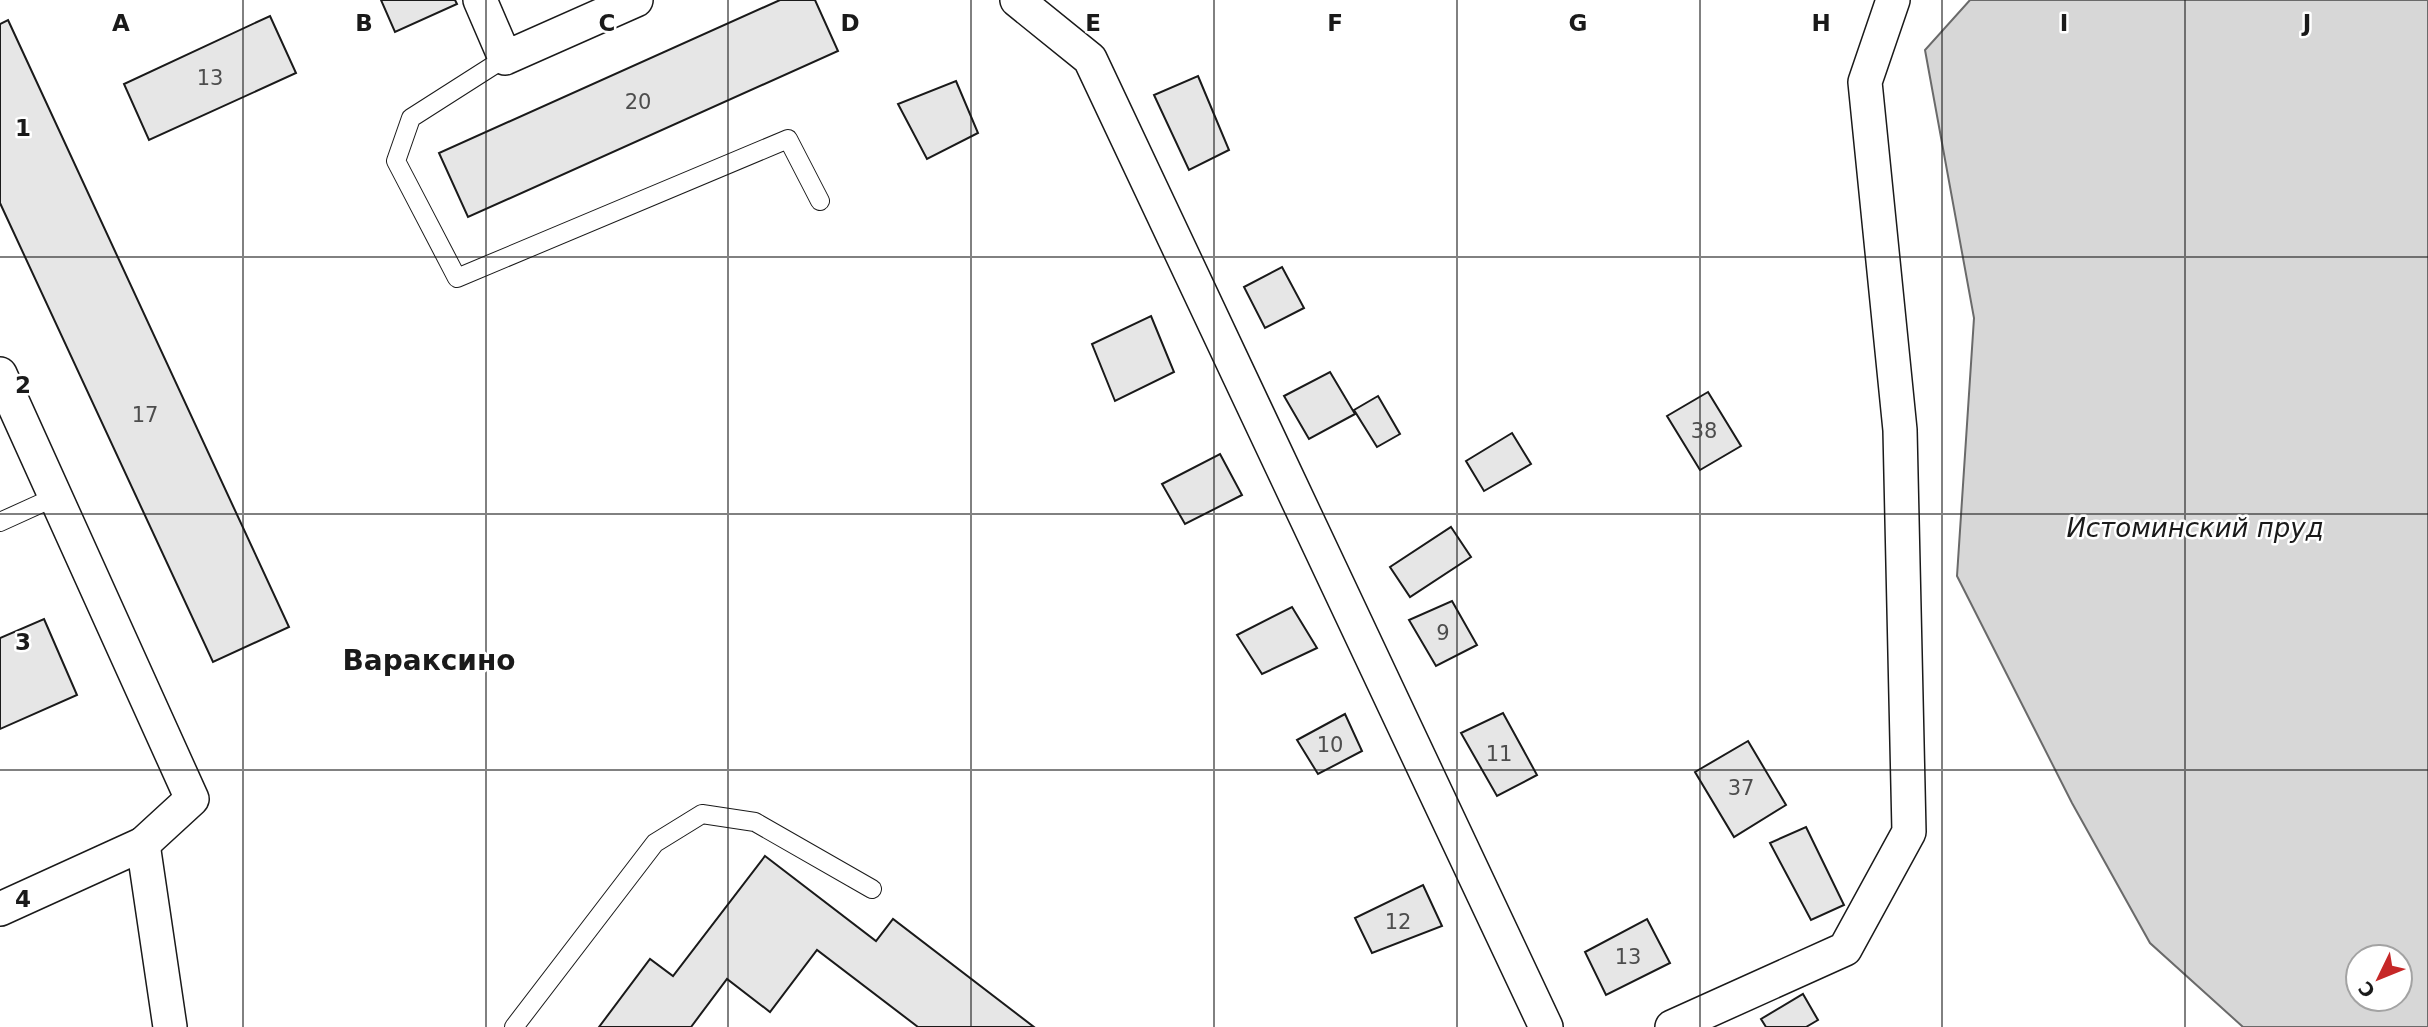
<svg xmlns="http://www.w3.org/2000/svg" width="2428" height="1027" font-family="'DejaVu Sans',sans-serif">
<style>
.water{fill:#d7d7d7;stroke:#6a6a6a;stroke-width:2;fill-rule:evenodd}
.building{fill:#e6e6e6;stroke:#1a1a1a;stroke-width:2}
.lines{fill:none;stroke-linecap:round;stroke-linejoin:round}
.lane-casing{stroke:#1a1a1a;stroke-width:20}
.street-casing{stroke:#1a1a1a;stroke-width:36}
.lane{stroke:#fff;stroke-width:18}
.street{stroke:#fff;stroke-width:33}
.grid{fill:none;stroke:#1a1a1a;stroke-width:2;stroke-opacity:0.55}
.labels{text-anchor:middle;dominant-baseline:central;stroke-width:5;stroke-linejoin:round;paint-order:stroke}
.number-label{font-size:21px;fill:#4d4d4d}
.water-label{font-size:26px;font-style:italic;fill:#1a1a1a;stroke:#fff}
.quarter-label{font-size:28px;font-weight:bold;fill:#1a1a1a;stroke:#fff}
.grid-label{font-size:23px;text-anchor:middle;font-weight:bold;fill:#1a1a1a;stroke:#fff;stroke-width:5;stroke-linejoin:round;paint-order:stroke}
</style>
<rect width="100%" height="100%" fill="#fff"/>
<path class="water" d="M 1970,0 L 2428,0 L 2428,1027 L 2243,1027 L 2150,943 L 2072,803 L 1957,576 L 1974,318 L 1925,50 ZM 2358,957 L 2400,957 L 2400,999 L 2358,999 Z"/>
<g class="building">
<path d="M 381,0 L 455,0 L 457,4 L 395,32 Z"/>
<path d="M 780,0 L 815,0 L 838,51 L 468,217 L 439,153 Z"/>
<path d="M 270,16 L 296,73 L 149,140 L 124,84 Z"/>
<path d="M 8,20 L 289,627 L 213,662 L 0,203 L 0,24 Z"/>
<path d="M 1198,76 L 1229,150 L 1189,170 L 1154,95 Z"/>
<path d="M 956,81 L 978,133 L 927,159 L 898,104 Z"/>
<path d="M 1282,267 L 1304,308 L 1265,328 L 1244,287 Z"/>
<path d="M 1151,316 L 1174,372 L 1115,401 L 1092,344 Z"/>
<path d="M 1330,372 L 1355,414 L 1309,439 L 1284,396 Z"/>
<path d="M 1708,392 L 1741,446 L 1700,470 L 1667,416 Z"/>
<path d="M 1378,396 L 1400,434 L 1377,447 L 1354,410 Z"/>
<path d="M 1512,433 L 1531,464 L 1484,491 L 1466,461 Z"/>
<path d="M 1220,454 L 1242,495 L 1185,524 L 1162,484 Z"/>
<path d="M 1451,527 L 1471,557 L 1410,597 L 1390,567 Z"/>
<path d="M 1452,601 L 1477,645 L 1436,666 L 1409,620 Z"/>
<path d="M 1292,607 L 1317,648 L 1262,674 L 1237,635 Z"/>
<path d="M 44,619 L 77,695 L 0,729 L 0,638 Z"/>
<path d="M 1503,713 L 1537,775 L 1497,796 L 1461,733 Z"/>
<path d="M 1345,714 L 1362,751 L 1318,774 L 1297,740 Z"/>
<path d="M 1748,741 L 1786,805 L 1734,837 L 1695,772 Z"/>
<path d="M 1806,827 L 1844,905 L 1811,920 L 1770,843 Z"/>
<path d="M 765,856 L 876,941 L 893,919 L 1034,1027 L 918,1027 L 817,950 L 770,1012 L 727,979 L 691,1027 L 599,1027 L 650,959 L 673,976 Z"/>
<path d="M 1423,885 L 1442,926 L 1372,953 L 1355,918 Z"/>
<path d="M 1647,919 L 1670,963 L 1606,995 L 1585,952 Z"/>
<path d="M 1803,994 L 1818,1020 L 1806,1027 L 1766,1027 L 1761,1019 Z"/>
</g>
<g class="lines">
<defs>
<g id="lane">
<path d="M 505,58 L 411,118 L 396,161 L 457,278 L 788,139 L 820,201"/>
<path d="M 0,522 L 55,497"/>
<path d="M 514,1027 L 655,843 L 702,814 L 755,822 L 872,889"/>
</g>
<g id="street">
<path d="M 480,0 L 505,58 L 636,0"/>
<path d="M 1017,0 L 1090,59 L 1546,1027"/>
<path d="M 0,374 L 192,799 L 143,844"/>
<path d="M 0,909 L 143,844 L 170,1027"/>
<path d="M 1672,1027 L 1845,949 L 1909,832 L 1900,430 L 1865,82 L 1893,0"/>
</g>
</defs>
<use href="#lane" class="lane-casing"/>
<use href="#street" class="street-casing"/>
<use href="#lane" class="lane"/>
<use href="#street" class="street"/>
</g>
<path class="grid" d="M 243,0 L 243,1027M 486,0 L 486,1027M 728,0 L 728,1027M 971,0 L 971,1027M 1214,0 L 1214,1027M 1457,0 L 1457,1027M 1700,0 L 1700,1027M 1942,0 L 1942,1027M 2185,0 L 2185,1027M 0,257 L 2428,257M 0,514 L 2428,514M 0,770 L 2428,770"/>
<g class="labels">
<g class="number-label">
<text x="210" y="78">13</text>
<text x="638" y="102">20</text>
<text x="145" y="415">17</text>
<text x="1704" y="431">38</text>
<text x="1443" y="633">9</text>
<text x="1330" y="745">10</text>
<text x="1499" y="754">11</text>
<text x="1741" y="788">37</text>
<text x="1398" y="922">12</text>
<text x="1628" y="957">13</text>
</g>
<g class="water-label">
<text x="2195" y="528">Истоминский пруд</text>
</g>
<g class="quarter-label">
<text x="429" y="660">Вараксино</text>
</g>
</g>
<g class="grid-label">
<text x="121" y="31">A</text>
<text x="364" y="31">B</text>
<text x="607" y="31">C</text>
<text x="850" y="31">D</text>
<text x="1093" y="31">E</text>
<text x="1335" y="31">F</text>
<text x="1578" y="31">G</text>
<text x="1821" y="31">H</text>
<text x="2064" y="31">I</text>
<text x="2307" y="31">J</text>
<text x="23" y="136">1</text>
<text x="23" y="393">2</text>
<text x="23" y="650">3</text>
<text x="23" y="907">4</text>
</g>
<g transform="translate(2379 978) rotate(227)"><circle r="33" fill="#ffffff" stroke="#a3a3a3" stroke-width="2"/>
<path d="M0-5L12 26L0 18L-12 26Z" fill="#c62828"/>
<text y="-10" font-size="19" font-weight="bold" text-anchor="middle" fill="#1a1a1a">С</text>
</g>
</svg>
